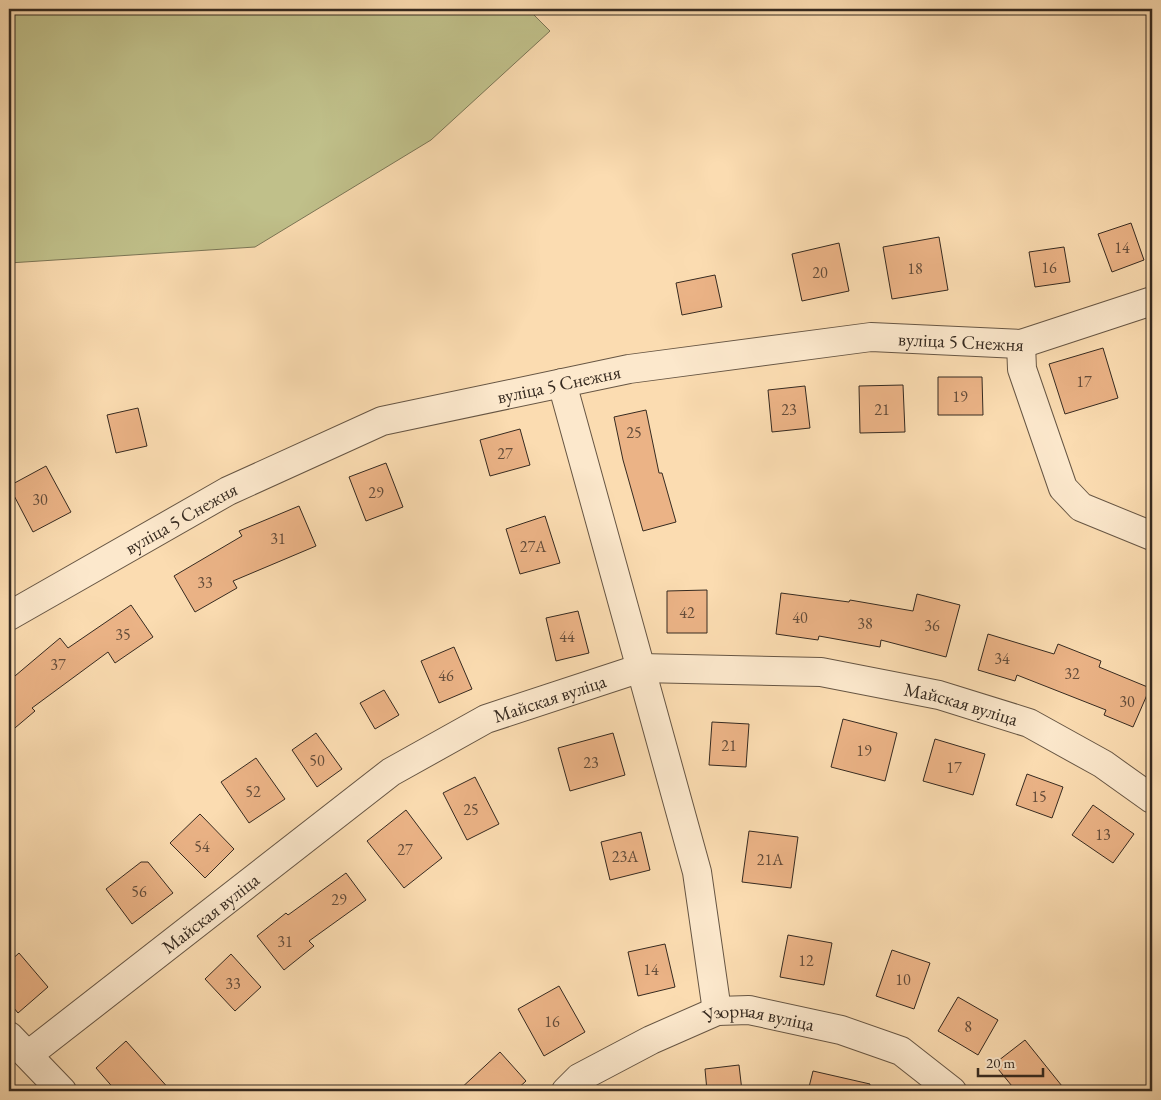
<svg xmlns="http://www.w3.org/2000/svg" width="1161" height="1100" font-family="'EB Garamond',serif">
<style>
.green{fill:#c0c08a;stroke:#7b7555}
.building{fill:#ebb386;stroke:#362a20}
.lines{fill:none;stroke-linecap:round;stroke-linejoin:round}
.minor-casing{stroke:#675644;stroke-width:30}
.minor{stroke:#fce8cc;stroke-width:28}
.labels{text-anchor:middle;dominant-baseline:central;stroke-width:4.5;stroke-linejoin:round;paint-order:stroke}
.number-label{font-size:16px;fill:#634c3a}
.street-label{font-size:19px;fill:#362a20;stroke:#fce8cc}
</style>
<rect width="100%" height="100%" fill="#fbdcb1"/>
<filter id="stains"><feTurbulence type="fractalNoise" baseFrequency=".004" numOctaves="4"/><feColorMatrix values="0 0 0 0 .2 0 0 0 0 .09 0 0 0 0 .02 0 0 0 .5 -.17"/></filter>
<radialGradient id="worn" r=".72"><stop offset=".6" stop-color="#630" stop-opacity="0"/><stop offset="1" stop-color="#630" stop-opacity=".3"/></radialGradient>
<path class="green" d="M 9,9 L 528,9 L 550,31 L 431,140 L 255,247 L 9,263 Z"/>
<g class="building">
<path d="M 1131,223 L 1144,260 L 1112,272 L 1098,234 Z"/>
<path d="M 939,237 L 948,290 L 892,299 L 883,247 Z"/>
<path d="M 839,243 L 849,291 L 802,301 L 792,254 Z"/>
<path d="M 1064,247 L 1070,282 L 1035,287 L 1029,252 Z"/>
<path d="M 715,275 L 722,307 L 682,315 L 676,283 Z"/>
<path d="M 1103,348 L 1118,398 L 1065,414 L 1049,364 Z"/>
<path d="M 938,377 L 982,377 L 983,415 L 938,415 Z"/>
<path d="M 903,385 L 905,432 L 860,433 L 859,386 Z"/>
<path d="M 805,386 L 810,428 L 772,432 L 768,390 Z"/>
<path d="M 138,408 L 147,446 L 116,453 L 107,415 Z"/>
<path d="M 646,410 L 659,473 L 662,473 L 676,522 L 643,531 L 623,460 L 614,417 Z"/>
<path d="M 520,429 L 530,465 L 490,476 L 480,440 Z"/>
<path d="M 386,463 L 403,507 L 366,521 L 349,477 Z"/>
<path d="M 46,466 L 71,512 L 33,532 L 9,486 Z"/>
<path d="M 299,506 L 316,546 L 233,581 L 237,588 L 195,612 L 174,576 L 242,536 L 239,531 Z"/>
<path d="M 545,516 L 560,563 L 520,574 L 506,529 Z"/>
<path d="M 707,590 L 707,633 L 667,633 L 667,591 Z"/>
<path d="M 781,593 L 849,602 L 850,600 L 913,611 L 917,594 L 960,605 L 946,657 L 881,640 L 880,647 L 819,636 L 818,640 L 776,634 Z"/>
<path d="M 131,605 L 153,637 L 115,663 L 108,652 L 32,708 L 35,711 L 9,733 L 9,681 L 60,638 L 68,648 Z"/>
<path d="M 578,611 L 589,653 L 556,661 L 546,618 Z"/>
<path d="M 988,634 L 1054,654 L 1058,644 L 1101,661 L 1099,667 L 1150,688 L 1133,727 L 1104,715 L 1106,710 L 1017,675 L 1015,681 L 978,670 Z"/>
<path d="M 454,647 L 472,689 L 439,703 L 421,661 Z"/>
<path d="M 384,690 L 399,715 L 375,729 L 360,703 Z"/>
<path d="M 843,719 L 897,733 L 885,781 L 831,767 Z"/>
<path d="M 712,722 L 749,724 L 746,767 L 709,765 Z"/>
<path d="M 316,733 L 342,769 L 317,787 L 292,750 Z"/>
<path d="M 613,733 L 625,775 L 570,791 L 558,748 Z"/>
<path d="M 935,739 L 985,754 L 973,795 L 923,781 Z"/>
<path d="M 256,758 L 285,799 L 249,823 L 221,782 Z"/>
<path d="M 1027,774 L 1063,787 L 1052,818 L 1016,805 Z"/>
<path d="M 475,777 L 499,824 L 467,840 L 443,793 Z"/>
<path d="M 1093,805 L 1134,834 L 1113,863 L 1072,835 Z"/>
<path d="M 406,810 L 442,858 L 404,888 L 367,841 Z"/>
<path d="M 200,814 L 234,849 L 205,878 L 170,843 Z"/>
<path d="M 749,831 L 798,837 L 791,888 L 742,882 Z"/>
<path d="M 641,832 L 650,870 L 610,880 L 601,842 Z"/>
<path d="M 141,862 L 148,862 L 173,893 L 132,924 L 106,889 Z"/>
<path d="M 346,873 L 366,900 L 309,941 L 314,946 L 284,970 L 257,936 L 286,913 L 288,915 Z"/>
<path d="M 788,935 L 832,943 L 824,985 L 780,977 Z"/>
<path d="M 665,944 L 675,987 L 638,996 L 628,952 Z"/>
<path d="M 892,950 L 930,963 L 914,1009 L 876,996 Z"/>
<path d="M 19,953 L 48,987 L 18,1013 L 9,1002 L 9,962 Z"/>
<path d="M 231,954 L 261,987 L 235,1011 L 205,979 Z"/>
<path d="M 559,986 L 585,1032 L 544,1056 L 518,1009 Z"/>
<path d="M 958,997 L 998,1020 L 978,1055 L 938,1031 Z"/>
<path d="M 1025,1040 L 1066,1091 L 1016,1091 L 994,1064 Z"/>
<path d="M 126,1041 L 171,1091 L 116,1091 L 96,1068 Z"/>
<path d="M 500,1052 L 526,1081 L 515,1091 L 458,1091 Z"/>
<path d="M 739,1065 L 742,1091 L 707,1091 L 705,1069 Z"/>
<path d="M 813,1071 L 870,1084 L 869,1091 L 808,1091 Z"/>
</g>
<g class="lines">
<defs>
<g id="minor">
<path d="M 1021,344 L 1022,369 L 1063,488 L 1081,507 L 1152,536"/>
<path d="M 562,383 L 697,872 L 717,1011"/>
<path id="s1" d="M 9,616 L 228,491 L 382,421 L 629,369 L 871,337 L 1021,344 L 1152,301"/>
<path d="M 9,1036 L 62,1091"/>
<path id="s2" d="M 28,1055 L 391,772 L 486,719 L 641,668 L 821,672 L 939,695 L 1029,723 L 1103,764 L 1152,799"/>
<path id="s3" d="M 566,1091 L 579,1078 L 651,1040 L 717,1011 L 749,1010 L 841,1030 L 901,1051 L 952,1091"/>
</g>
</defs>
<use href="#minor" class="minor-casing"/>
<use href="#minor" class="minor"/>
</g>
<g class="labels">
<g class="number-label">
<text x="1122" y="247">14</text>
<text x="1049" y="267">16</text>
<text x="915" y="268">18</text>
<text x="820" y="272">20</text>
<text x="1084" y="381">17</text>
<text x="960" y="396">19</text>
<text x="789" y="409">23</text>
<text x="882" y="409">21</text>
<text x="634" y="432">25</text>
<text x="505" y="453">27</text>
<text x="376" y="492">29</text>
<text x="40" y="499">30</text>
<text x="278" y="538">31</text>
<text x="533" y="546">27А</text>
<text x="205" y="582">33</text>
<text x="687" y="612">42</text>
<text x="800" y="617">40</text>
<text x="865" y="623">38</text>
<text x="932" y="625">36</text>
<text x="123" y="634">35</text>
<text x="567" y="636">44</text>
<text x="1002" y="658">34</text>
<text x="58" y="664">37</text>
<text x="1072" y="673">32</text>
<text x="446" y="675">46</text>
<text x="1127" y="701">30</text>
<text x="729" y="745">21</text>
<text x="864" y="750">19</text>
<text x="317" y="760">50</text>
<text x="591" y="762">23</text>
<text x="954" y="767">17</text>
<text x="253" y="791">52</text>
<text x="1039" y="796">15</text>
<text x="471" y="809">25</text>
<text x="1103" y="834">13</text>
<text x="202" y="846">54</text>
<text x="405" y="849">27</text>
<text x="625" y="856">23А</text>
<text x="770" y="859">21А</text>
<text x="139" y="891">56</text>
<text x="339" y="899">29</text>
<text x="285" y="941">31</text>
<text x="806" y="960">12</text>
<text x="651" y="969">14</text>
<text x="903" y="979">10</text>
<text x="233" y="983">33</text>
<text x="552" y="1021">16</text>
<text x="968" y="1026">8</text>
</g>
<g class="street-label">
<text stroke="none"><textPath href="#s1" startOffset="1008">вуліца 5 Снежня</textPath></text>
<text stroke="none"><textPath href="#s1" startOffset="602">вуліца 5 Снежня</textPath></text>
<text stroke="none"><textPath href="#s1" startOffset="198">вуліца 5 Снежня</textPath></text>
<text stroke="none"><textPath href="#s2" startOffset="636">Майская вуліца</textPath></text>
<text stroke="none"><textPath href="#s2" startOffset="1056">Майская вуліца</textPath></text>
<text stroke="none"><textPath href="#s2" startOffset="231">Майская вуліца</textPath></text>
<text stroke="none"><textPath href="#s3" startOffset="214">Узорная вуліца</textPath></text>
</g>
</g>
<rect width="1161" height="1100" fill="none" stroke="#fbdcb1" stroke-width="30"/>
<rect x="10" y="10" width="1141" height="1080" fill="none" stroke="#362a20" stroke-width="2.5"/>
<rect x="15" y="15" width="1131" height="1070" fill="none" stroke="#362a20"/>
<path d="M978 1068v8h65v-8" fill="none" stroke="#362a20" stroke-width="2.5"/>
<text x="986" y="1068" font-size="15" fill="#362a20" stroke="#fce8cc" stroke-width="4" paint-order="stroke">20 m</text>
<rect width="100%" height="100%" filter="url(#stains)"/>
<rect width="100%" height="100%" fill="url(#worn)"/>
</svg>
